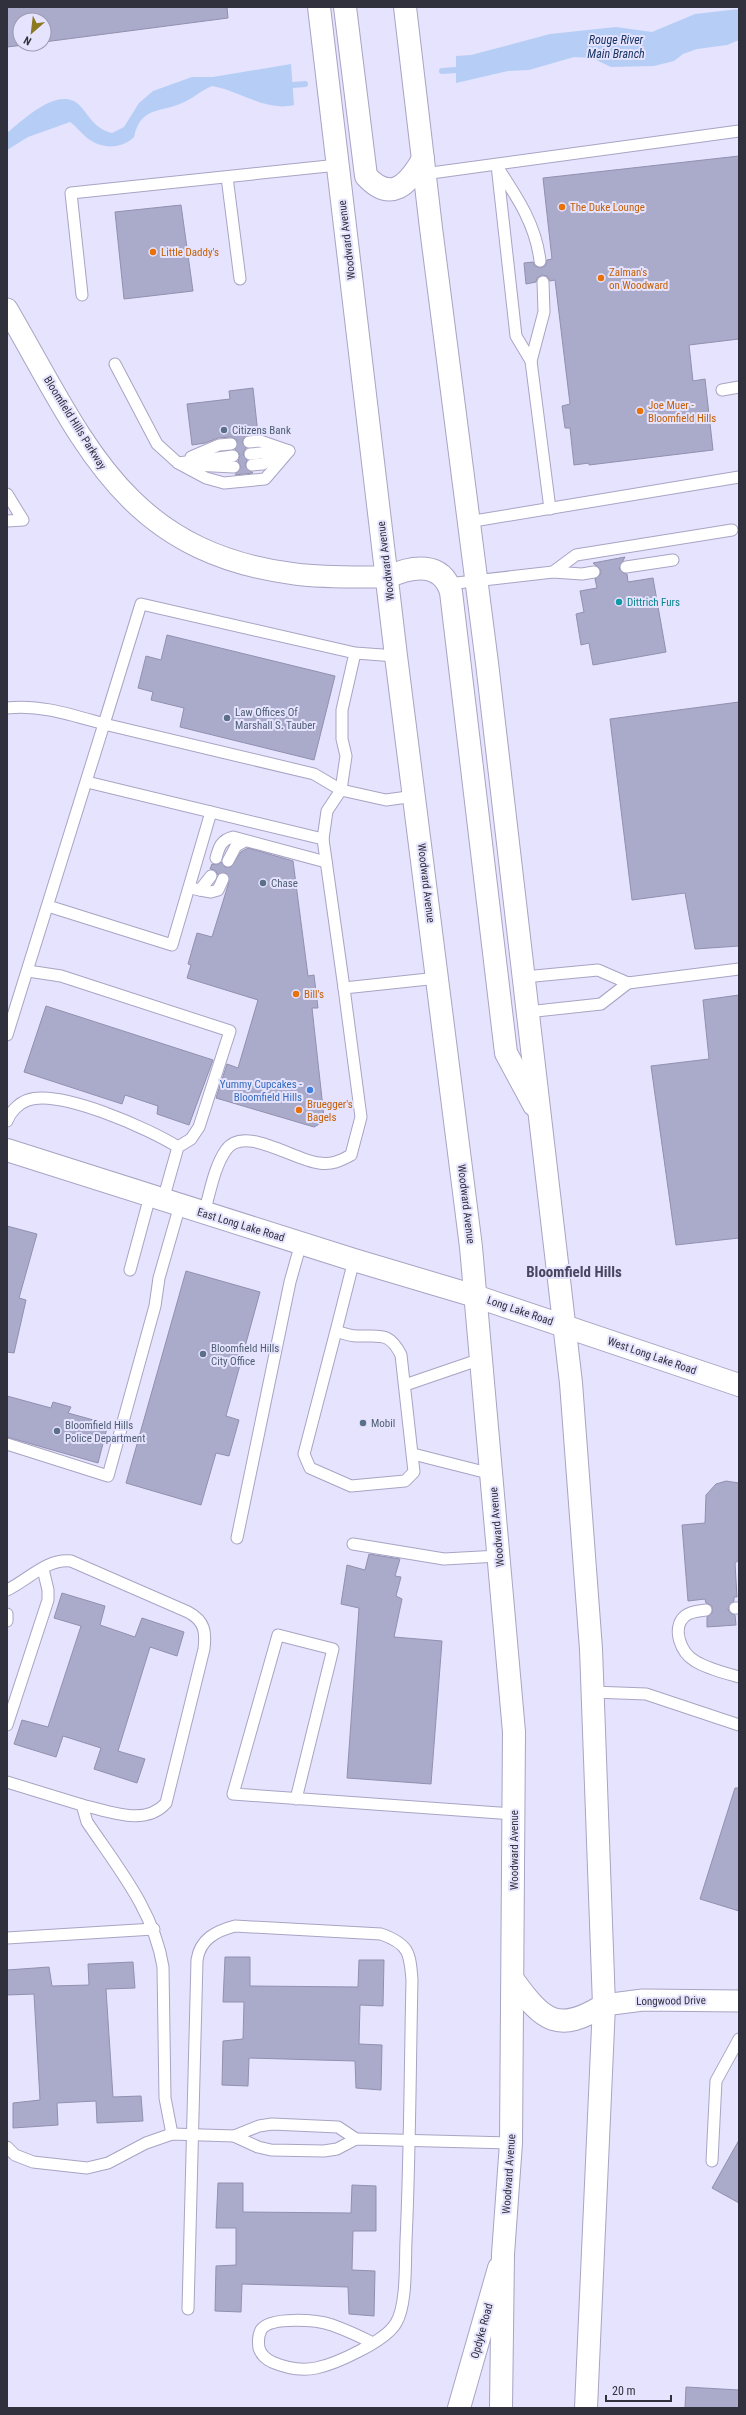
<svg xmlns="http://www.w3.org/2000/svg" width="746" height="2415" font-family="'Roboto Condensed',sans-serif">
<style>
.water{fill:#b6cef6}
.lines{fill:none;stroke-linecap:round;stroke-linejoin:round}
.stream{stroke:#b6cef6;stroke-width:6}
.building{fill:#aaaaca;stroke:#9190af}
.service-casing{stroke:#a8a4c4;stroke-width:13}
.minor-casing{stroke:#a8a4c4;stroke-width:23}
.secondary-casing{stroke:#a8a4c4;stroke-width:24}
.primary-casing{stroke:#a8a4c4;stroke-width:24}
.service{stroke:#fff;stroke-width:11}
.minor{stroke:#fff;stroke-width:21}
.secondary{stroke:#fff;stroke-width:22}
.primary{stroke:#fff;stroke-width:22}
.food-dot{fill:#e8710a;stroke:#e5e3fd;stroke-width:1.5}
.service-dot{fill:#5c6f8a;stroke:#e5e3fd;stroke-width:1.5}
.culture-dot{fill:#0f9aa8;stroke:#e5e3fd;stroke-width:1.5}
.shop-dot{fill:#3f7fe0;stroke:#e5e3fd;stroke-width:1.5}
.labels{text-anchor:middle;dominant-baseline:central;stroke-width:4;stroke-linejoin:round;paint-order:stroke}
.food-label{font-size:11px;fill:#c56008;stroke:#e5e3fd;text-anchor:start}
.street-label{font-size:11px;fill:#31303d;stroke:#e5e3fd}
.service-label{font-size:11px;fill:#4e5e75;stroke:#e5e3fd;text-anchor:start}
.culture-label{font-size:11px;fill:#0d838f;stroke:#e5e3fd;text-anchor:start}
.shop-label{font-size:11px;fill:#366cbe;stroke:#e5e3fd;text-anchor:end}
.water-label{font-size:12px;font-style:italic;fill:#193666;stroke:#e5e3fd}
.district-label{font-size:15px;font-weight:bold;fill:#494661;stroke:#e5e3fd}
</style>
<rect width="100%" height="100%" fill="#e5e3fd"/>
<g class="water">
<path d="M 739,9 L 739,40 L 727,45 L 697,49 L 683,54 L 674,61 L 654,66 L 611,67 L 592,58 L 574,57 L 529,70 L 508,71 L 456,83 L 456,56 L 471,55 L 550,34 L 616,27 L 652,32 L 695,14 Z"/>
<path d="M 291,64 L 294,105 C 265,112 241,91 212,86 C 202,90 192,99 182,103 C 160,113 141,106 134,137 C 121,150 100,149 86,137 C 80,132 76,126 70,122 L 28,137 L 7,150 L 7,133 C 24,119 62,82 82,108 C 92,120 96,129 112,133 L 124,127 L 139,103 L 153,91 L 192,77 L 213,77 Z"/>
</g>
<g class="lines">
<g class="stream">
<path d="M 442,71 L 456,70"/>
<path d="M 293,85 L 305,84"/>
</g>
</g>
<g class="building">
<path d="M 7,7 L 227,7 L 228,18 L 44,42 L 44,20 L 20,20 L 20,44 L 33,44 L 7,47 Z"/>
<path d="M 739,156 L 739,339 L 689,345 L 693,381 L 705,379 L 713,450 L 589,465 L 589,463 L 574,465 L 570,428 L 565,428 L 562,406 L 570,404 L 555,280 L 550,281 L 547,276 L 542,275 L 537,278 L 536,282 L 526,284 L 524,263 L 533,262 L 535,266 L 541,268 L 545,266 L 547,260 L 552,259 L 543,178 Z"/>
<path d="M 181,205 L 193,291 L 124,299 L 115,212 Z"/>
<path d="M 253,388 L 258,434 L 245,436 L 242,442 L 246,448 L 243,454 L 247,460 L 245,466 L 253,473 L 235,475 L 241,467 L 238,461 L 240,455 L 235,449 L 237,440 L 231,437 L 218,438 L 205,443 L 192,445 L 187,404 L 230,399 L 229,391 Z"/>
<path d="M 625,557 L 619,568 L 623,573 L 627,574 L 628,582 L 653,578 L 666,652 L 593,665 L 589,643 L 581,645 L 576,614 L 584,612 L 580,591 L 597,588 L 595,579 L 600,575 L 601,570 L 593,563 Z"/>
<path d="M 167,635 L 335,676 L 314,760 L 180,727 L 184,708 L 151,700 L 153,692 L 138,688 L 146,656 L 161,660 Z"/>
<path d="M 739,702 L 739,946 L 695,949 L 685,893 L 632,900 L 610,719 Z"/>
<path d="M 248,848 L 293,861 L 308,976 L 314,975 L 318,1008 L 312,1008 L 324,1117 L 323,1122 L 314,1127 L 216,1098 L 227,1064 L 238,1068 L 258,1000 L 187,978 L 191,965 L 188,964 L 197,933 L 212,937 L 229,882 L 226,873 L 218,875 L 215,870 L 210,869 L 212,864 L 217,865 L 221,862 L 225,867 L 231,867 L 241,852 Z"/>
<path d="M 739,995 L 739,1238 L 676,1245 L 651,1066 L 709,1059 L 703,1000 Z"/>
<path d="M 46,1006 L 213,1060 L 189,1125 L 157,1114 L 158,1106 L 125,1095 L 122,1104 L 24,1072 Z"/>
<path d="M 7,1226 L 37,1234 L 19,1298 L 26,1300 L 14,1353 L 7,1352 Z"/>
<path d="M 186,1271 L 260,1292 L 226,1416 L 239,1420 L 229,1456 L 216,1453 L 201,1505 L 126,1483 Z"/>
<path d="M 7,1396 L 51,1408 L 53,1402 L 71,1407 L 68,1413 L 108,1424 L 98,1463 L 7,1437 Z"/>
<path d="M 726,1481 L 739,1483 L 739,1560 L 735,1563 L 737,1597 L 734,1597 L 734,1601 L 728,1608 L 729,1612 L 735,1615 L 736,1625 L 707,1627 L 707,1617 L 712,1613 L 712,1606 L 706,1603 L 705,1599 L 688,1601 L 682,1525 L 705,1523 L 706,1495 L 716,1484 Z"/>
<path d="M 369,1554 L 400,1559 L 395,1576 L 401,1577 L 396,1596 L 402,1599 L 394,1637 L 442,1641 L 431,1784 L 347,1778 L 359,1608 L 341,1604 L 347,1565 L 365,1570 Z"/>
<path d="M 62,1593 L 105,1606 L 100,1625 L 135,1637 L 142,1618 L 184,1632 L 177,1656 L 150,1647 L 118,1751 L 145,1759 L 137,1783 L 94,1769 L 101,1748 L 63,1736 L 56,1757 L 14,1744 L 22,1720 L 48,1727 L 81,1626 L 54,1618 Z"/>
<path d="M 735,1788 L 739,1788 L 739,1911 L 700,1899 Z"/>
<path d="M 225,1957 L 250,1957 L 250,1986 L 358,1987 L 359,1960 L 384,1960 L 383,2006 L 360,2005 L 359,2044 L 382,2045 L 381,2090 L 356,2088 L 355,2061 L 249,2058 L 248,2086 L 222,2085 L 223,2041 L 243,2039 L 244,2002 L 223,2002 Z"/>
<path d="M 133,1962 L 135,1988 L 106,1989 L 113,2097 L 141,2096 L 143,2121 L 97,2123 L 96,2101 L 57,2103 L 58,2125 L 13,2128 L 13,2103 L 40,2100 L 34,1994 L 7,1995 L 7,1970 L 49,1967 L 52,1986 L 89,1985 L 88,1964 Z"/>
<path d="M 739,2140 L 739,2203 L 712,2188 Z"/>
<path d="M 218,2183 L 243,2183 L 243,2212 L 351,2213 L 352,2185 L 376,2186 L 376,2231 L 353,2231 L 352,2270 L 375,2271 L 374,2316 L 349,2314 L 348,2287 L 242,2284 L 241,2312 L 215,2311 L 216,2266 L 236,2265 L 236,2228 L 216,2228 Z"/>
<path d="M 686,2387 L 739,2390 L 739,2408 L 685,2408 Z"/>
</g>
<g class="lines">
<defs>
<g id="service">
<path d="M 497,165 L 516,336 L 531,361 L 550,509"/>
<path d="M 498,168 C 517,197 536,225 540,261"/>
<path d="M 424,174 L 739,131"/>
<path d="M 227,177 L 240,279"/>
<path d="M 82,295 L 71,193 L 338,165"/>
<path d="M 531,361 L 544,312 L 543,282"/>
<path d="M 115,364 L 157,444 L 178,463 L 233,456"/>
<path d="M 722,390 L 739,387"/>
<path d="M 249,442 L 260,441 L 289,451"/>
<path d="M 250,454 L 282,451"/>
<path d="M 191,457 L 219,445 L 231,444"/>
<path d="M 178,463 L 206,478 L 224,483 L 265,479 L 289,451"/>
<path d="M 192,465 L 234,467"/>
<path d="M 252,465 L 263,464 L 284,453"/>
<path d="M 7,494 L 23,520 L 7,521"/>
<path d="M 468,522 L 739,477"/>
<path d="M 626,567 L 673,560"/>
<path d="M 553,572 L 582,574 L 594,572"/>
<path d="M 448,584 L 553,572 L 576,555 L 732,530"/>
<path d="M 355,653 L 342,710 L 342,739 L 346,756 L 341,790 L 314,774 L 104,724 L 141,604 L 355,653 L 396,656"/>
<path d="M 7,708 C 40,704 72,715 104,724 L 7,1035"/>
<path d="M 87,782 L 323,839"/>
<path d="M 216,858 C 219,847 221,840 233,837 L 326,862"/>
<path d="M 228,861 L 236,846 L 245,841"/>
<path d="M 195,889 L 200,890 L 211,876"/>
<path d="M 200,890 L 211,892 L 218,890 L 223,879"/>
<path d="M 48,906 L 172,945 L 211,812"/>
<path d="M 28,971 L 61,976 L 230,1031 L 199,1127 L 191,1139 L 178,1147 L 163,1200"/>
<path d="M 524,977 L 598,970 L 628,983 L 739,969"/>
<path d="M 344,988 L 323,839 L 327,811 L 341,790 L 386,800 L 415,796"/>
<path d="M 527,1012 L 601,1004 L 628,983"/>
<path d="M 7,1121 C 10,1112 19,1103 28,1100 C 60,1089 150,1129 178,1147"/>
<path d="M 204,1213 C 210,1193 214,1167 226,1150 C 244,1124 295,1161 319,1163 C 332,1165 340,1161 351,1155 L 361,1117 L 344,988 L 438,978"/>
<path d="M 130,1270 L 150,1196"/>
<path d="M 336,1331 L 304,1454 L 310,1468 L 351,1486 L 405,1481 L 414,1472 L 401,1355 C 389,1331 380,1337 357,1336 C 350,1336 342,1333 336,1331 L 354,1260"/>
<path d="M 405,1385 L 481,1359"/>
<path d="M 7,1444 L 108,1476 L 155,1306 L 159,1278 L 180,1205"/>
<path d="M 413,1454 L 492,1474"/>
<path d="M 237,1538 L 290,1282 L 301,1243"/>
<path d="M 353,1544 L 444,1559 L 499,1556"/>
<path d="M 7,1590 C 28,1580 47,1558 71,1561 L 188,1612 C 205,1621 206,1632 204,1649 L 166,1803 C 145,1827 109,1811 82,1805"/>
<path d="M 735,1608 L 739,1608"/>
<path d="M 706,1610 C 699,1611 691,1611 685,1616 C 671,1628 681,1653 695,1661 C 708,1669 725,1673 739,1677"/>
<path d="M 7,1614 L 7,1621"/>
<path d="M 593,1692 L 646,1694 L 739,1725"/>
<path d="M 7,1725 L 48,1600 L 48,1590 L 43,1569"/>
<path d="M 7,1782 L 82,1805 L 87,1822 C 118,1868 154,1911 163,1967 L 165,2098 L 172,2134"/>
<path d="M 296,1799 L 333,1649 L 278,1635 L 233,1794 L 514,1814"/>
<path d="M 7,1938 L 154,1929"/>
<path d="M 234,2136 L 258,2147 L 271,2150 L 324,2151 L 337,2149 L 356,2139 L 511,2143"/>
<path d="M 7,2147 L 15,2155 L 33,2162 L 87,2168 L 108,2163 L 146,2143 L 172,2134 L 234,2136 L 259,2126 L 272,2124 L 338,2127 L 356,2139"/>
<path d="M 712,2161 L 716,2081 L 739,2039"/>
<path d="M 188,2309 L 197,1960 C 200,1939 216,1931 235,1926 L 381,1934 C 409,1944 410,1953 412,1980 C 410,2067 410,2154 406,2241 C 405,2263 407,2305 396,2323 C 386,2341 336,2364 316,2368 C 301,2371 286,2368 272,2362 C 266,2359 261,2355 259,2348 C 258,2342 258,2336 261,2330 C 270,2316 317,2320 332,2325 C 346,2330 359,2336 373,2343"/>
</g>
<g id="minor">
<path d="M 7,309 C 84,441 123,552 295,574 C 326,578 357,577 388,577"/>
<path d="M 604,2005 L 643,2000 L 739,2001"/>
</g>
<g id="secondary">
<path d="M 7,1150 L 354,1260 L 475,1296 L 739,1385"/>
<path d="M 459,2408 L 499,2268"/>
</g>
<g id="primary">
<path d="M 319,7 L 396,656 L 471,1247 L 514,1732 L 511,2143 L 503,2254 L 501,2408"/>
<path d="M 345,7 L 366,176 C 391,203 408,185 423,159"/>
<path d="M 405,7 L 431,228 L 487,663 L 571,1383 L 591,1649 L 604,2005 L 586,2408"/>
<path d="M 388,577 C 412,566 442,561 451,592 L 506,1053 L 534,1105"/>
<path d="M 514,1981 C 543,2021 558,2034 604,2005"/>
</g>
</defs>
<use href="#service" class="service-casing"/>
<use href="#minor" class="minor-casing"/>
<use href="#secondary" class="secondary-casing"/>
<use href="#primary" class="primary-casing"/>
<use href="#service" class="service"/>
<use href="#minor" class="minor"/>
<use href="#secondary" class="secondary"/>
<use href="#primary" class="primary"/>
</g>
<g class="food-dot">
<circle cx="562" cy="207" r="4"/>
<circle cx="153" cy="252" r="4"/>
<circle cx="601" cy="278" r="4"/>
<circle cx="640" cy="411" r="4"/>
<circle cx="296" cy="994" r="4"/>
<circle cx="299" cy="1110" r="4"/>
</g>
<g class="service-dot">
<circle cx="224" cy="430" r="4"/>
<circle cx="227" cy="718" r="4"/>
<circle cx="263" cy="883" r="4"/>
<circle cx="203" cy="1354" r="4"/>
<circle cx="363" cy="1423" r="4"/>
<circle cx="57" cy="1431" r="4"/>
</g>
<circle class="culture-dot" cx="619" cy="602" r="4"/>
<circle class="shop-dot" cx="310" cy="1090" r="4"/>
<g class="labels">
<g class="food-label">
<text x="570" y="207">The Duke Lounge</text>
<text x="161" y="252">Little Daddy's</text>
<text x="609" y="272">Zalman's<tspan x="609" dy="13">on Woodward</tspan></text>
<text x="648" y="405">Joe Muer -<tspan x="648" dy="13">Bloomfield Hills</tspan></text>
<text x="304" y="994">Bill's</text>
<text x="307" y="1104">Bruegger's<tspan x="307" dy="13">Bagels</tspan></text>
</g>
<g class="street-label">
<text transform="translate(347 240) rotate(-97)">Woodward Avenue</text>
<text transform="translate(75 423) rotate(58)">Bloomfield Hills Parkway</text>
<text transform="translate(386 561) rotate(-97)">Woodward Avenue</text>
<text transform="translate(426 883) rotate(83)">Woodward Avenue</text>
<text transform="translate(466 1204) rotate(83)">Woodward Avenue</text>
<text transform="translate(241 1225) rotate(17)">East Long Lake Road</text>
<text transform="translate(520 1311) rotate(19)">Long Lake Road</text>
<text transform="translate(652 1356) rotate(19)">West Long Lake Road</text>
<text transform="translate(497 1527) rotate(-95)">Woodward Avenue</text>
<text transform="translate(514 1850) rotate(-90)">Woodward Avenue</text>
<text transform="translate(671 2001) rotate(-1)">Longwood Drive</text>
<text transform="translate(509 2174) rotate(-86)">Woodward Avenue</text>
<text transform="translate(482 2331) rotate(-75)">Opdyke Road</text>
</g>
<g class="service-label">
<text x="232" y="430">Citizens Bank</text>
<text x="235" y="712">Law Offices Of<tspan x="235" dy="13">Marshall S. Tauber</tspan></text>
<text x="271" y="883">Chase</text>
<text x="211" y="1348">Bloomfield Hills<tspan x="211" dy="13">City Office</tspan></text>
<text x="371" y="1423">Mobil</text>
<text x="65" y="1425">Bloomfield Hills<tspan x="65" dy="13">Police Department</tspan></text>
</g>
<g class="culture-label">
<text x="627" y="602">Dittrich Furs</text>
</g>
<g class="shop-label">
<text x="302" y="1084">Yummy Cupcakes -<tspan x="302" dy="13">Bloomfield Hills</tspan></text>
</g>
<g class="water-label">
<text x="616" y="40">Rouge River<tspan x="616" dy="14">Main Branch</tspan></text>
</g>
<g class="district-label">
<text x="574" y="1272">Bloomfield Hills</text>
</g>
</g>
<rect width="746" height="2415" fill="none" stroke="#31303d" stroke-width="16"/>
<g transform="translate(32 32) rotate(208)"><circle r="19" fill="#e5e3fd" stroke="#9d9bb0"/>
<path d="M0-3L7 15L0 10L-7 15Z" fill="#8b7a20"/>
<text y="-6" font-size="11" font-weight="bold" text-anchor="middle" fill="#31303d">N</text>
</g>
<path d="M606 2395v6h65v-6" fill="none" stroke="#31303d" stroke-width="2"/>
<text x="612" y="2395" font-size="12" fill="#31303d" stroke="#e5e3fd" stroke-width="3" paint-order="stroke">20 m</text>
</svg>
